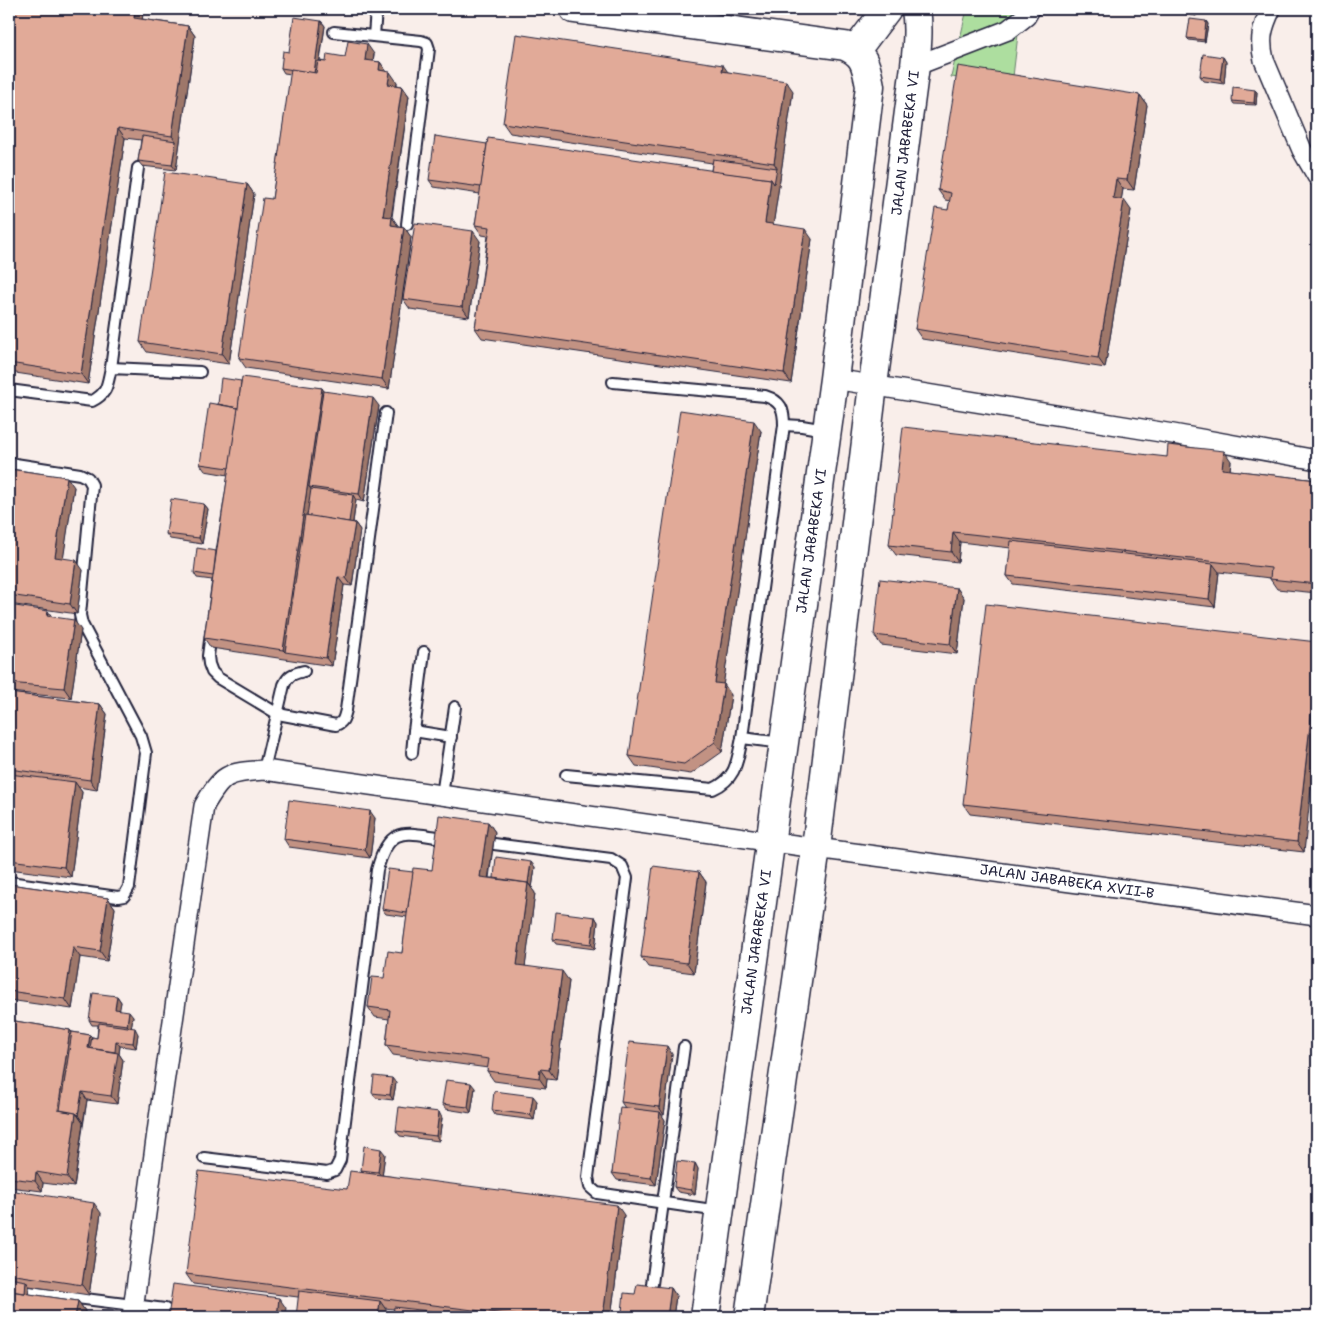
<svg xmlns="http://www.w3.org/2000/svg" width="1326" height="1326" font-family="'Shantell Sans',sans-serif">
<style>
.green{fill:#adde9f;stroke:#68806d}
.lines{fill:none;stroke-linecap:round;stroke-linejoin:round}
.lane-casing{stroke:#22223b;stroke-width:14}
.street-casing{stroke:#22223b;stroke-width:22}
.secondary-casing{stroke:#22223b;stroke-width:31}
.lane{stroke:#fff;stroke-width:10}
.street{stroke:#fff;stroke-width:19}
.secondary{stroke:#fff;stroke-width:28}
.wall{fill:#c29283;stroke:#22223b}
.shaded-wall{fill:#9e776a;stroke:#22223b}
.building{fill:#e1aa98;stroke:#22223b}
.labels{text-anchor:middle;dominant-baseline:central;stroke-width:4;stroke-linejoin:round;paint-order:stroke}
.street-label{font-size:14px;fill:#22223b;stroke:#fff}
</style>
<rect width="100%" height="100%" fill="#f9eeea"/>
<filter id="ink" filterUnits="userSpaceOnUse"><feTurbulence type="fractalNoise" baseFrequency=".02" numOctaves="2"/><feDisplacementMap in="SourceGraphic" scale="10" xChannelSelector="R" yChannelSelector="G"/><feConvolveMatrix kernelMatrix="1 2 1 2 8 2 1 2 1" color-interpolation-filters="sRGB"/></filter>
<g filter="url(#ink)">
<path class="green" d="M 967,9 L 1021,9 L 1012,85 L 951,77 Z"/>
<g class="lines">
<defs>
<g id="lane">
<path d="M 334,32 L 421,41 L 427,43 L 429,49 L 407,224"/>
<path d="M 374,36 L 376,9"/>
<path d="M 111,368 L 138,168"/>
<path d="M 9,390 L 92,401 C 108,393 107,385 111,368 L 200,372"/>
<path d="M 784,425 L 802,426 L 825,430"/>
<path d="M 9,463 L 80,474 L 88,478 L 92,485 L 80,615 L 82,624 L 141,736 L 146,753 L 129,887 L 124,896 L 118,897 L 9,882"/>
<path d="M 211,633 L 208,656 L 209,664 L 212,672 L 218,678 L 278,714 L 336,725 C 344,722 344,717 346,710 L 386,413"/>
<path d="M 424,652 L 414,731 L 451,737"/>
<path d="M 742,738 L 783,743"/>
<path d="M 412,753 L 414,731"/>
<path d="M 264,770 L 284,685 C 289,674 293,674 304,671"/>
<path d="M 566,775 L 713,789 C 737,778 737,761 742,738 L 784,425 C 784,409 781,401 765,396 L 613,382"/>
<path d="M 442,795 L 455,707"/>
<path d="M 494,844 L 611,859 L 622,866 L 627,878 L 588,1177 L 590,1187 L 597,1193 L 719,1211"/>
<path d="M 204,1158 L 327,1173 L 335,1170 L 340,1160 L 377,870 C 390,824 404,833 444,838"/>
<path d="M 652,1284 L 684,1047"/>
<path d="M 29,1292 L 165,1309 L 172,1314 L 172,1317"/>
</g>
<g id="street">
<path d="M 1271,9 C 1262,28 1259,39 1264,60 L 1302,150 L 1317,176"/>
<path d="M 915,66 L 1008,30 L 1026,16 L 1030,9"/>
<path d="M 834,379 L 1173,434 L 1317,460"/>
<path d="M 132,1317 L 158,1125 L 204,806 C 223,773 227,773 264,770 L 816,848 L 1317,915"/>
</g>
<g id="secondary">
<path d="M 574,9 L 845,46 C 865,54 866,66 870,86 L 834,379 L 705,1317"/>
<path d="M 856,50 L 887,9"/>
<path d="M 749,1317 L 816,848 L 873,385 L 915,66 C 917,47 919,28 916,9"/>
</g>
</defs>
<use href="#lane" class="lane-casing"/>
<use href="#street" class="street-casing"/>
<use href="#secondary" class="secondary-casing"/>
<use href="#lane" class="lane"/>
<use href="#street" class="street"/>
<use href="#secondary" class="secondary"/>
</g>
<g class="wall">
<path d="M 9,9 L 139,9 L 143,14 L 142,19 L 188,26 L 195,36 L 176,170 L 142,166 L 138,161 L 141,140 L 125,138 L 88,384 L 9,372 Z"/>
<path d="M 1146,9 L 1164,9 L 1163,12 Z"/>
<path d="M 1168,9 L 1198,9 L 1196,16 L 1169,10 Z"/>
<path d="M 321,21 L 325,26 L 320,61 L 326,62 L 345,57 L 374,54 L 373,61 L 380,62 L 386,71 L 397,82 L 397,85 L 402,86 L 409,96 L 392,217 L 398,226 L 404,227 L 411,237 L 389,389 L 246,368 L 239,358 L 272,199 L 291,74 L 284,73 L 281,68 L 289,52 Z"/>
<path d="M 1206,21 L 1208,24 L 1205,42 L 1189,40 L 1187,38 Z"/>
<path d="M 1223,57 L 1226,62 L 1224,84 L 1204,81 L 1200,76 Z"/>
<path d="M 728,72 L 793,91 L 773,225 L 812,239 L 791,383 L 482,338 L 475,328 L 488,236 L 482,235 L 475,225 L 480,194 L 434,187 L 429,180 L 487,144 L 711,171 L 712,163 L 510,133 L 503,123 Z"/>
<path d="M 1255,90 L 1257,92 L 1256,105 L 1234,104 L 1232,101 Z"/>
<path d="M 1140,95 L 1147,105 L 1134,190 L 1123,189 L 1121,200 L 1131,210 L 1105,368 L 922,339 L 915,329 L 948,210 L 950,201 L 945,200 L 938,190 Z"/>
<path d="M 247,184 L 254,194 L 229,364 L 147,352 L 140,342 Z"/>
<path d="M 480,241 L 469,317 L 410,309 L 403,299 Z"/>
<path d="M 241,381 L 322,388 L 323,391 L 379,406 L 364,502 L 356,500 L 353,522 L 355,523 L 360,530 L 352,586 L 344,585 L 332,666 L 211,648 L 204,638 L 212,580 L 197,578 L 194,573 L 216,551 L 228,475 L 205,471 L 200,464 L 218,404 Z"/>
<path d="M 761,431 L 723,684 L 731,695 L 722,752 L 691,774 L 636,766 L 629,756 Z"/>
<path d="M 1167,457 L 1231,461 L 1230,470 L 1317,480 L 1317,593 L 1277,589 L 1270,579 L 1270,578 L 1219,572 L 1215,607 L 1013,584 L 1007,576 L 1011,548 L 960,542 L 958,562 L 896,555 L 889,545 Z"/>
<path d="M 9,469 L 74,487 L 63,558 L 83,570 L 77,614 L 9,604 Z"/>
<path d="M 204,504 L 208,509 L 202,544 L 170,539 L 166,534 Z"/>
<path d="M 957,588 L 964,598 L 957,654 L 881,645 L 874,635 Z"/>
<path d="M 9,605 L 52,617 L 81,630 L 71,698 L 9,692 Z"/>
<path d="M 1317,642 L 1304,852 L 970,814 L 963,804 Z"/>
<path d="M 9,693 L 100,704 L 107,714 L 97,790 L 78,787 L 82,792 L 71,877 L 9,869 Z"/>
<path d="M 1317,815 L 1317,864 L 1314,859 L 1317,833 L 1315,831 Z"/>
<path d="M 375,818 L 370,858 L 289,847 L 284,839 Z"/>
<path d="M 488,822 L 495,832 L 489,878 L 494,878 L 535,867 L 532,888 L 531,888 L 535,893 L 525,966 L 569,981 L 556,1080 L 547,1079 L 546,1088 L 494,1081 L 487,1071 L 488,1068 L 393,1055 L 386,1045 L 389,1019 L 375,1017 L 368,1007 L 384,978 L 402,953 L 407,917 L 386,914 L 382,909 L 413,872 L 432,870 Z"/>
<path d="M 699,872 L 706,882 L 694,973 L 648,967 L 641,957 Z"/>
<path d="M 9,884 L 108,898 L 115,908 L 107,961 L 80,957 L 72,1009 L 9,1000 Z"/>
<path d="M 595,917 L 598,922 L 595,949 L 556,944 L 553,939 Z"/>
<path d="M 117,996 L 121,1002 L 119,1010 L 133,1016 L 131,1028 L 138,1034 L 136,1048 L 120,1046 L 119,1054 L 123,1060 L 117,1104 L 87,1100 L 74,1187 L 43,1183 L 42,1191 L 9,1187 L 9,1020 L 70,1030 L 72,1032 L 90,1035 L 92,1037 L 97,1038 L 98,1025 L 92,1025 L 89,1020 Z"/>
<path d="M 672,1054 L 664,1115 L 661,1115 L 665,1120 L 656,1185 L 617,1180 L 612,1173 L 625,1108 L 621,1102 Z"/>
<path d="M 396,1083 L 393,1100 L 376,1098 L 372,1093 Z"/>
<path d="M 475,1088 L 471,1113 L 446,1109 L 442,1104 Z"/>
<path d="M 537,1101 L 534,1120 L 495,1115 L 492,1110 Z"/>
<path d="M 442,1118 L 439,1141 L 400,1136 L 396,1131 Z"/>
<path d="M 385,1154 L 382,1175 L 624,1215 L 611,1317 L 393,1317 L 394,1309 L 384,1308 L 387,1311 L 298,1297 L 193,1284 L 186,1274 L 347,1189 L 363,1173 L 361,1170 Z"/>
<path d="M 695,1163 L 698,1169 L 695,1195 L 678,1192 L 674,1187 Z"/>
<path d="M 9,1190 L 101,1213 L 89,1295 L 29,1286 L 29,1294 L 78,1301 L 85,1311 L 84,1317 L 9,1317 Z"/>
<path d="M 671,1288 L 676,1296 L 673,1317 L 625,1317 L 622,1312 L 635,1294 Z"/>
</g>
<g class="shaded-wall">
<path d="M 135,9 L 139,9 L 143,14 L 141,28 L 134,18 Z"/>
<path d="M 1193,9 L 1198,9 L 1196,16 L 1193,11 Z"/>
<path d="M 321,21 L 325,26 L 317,78 L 314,73 Z"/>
<path d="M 1206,21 L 1208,24 L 1205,42 L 1204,40 Z"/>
<path d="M 188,26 L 195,36 L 176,170 L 172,165 L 176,141 L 172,136 Z"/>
<path d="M 367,44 L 374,54 L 372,70 L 365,60 Z"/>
<path d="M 1223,57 L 1226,62 L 1224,84 L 1220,79 Z"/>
<path d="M 380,62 L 387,72 L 379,70 Z"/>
<path d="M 723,65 L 730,75 L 722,71 Z"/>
<path d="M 390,72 L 397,82 L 395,94 L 388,84 Z"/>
<path d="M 786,81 L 793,91 L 772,233 L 765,223 L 771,179 L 777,168 L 774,163 Z"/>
<path d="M 402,86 L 409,96 L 390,226 L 383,216 Z"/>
<path d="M 1255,90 L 1257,92 L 1256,105 L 1254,103 Z"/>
<path d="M 1140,95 L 1147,105 L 1134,190 L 1127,180 Z"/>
<path d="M 118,128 L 125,138 L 88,384 L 81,374 Z"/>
<path d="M 1116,179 L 1123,189 L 1120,208 L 1113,198 Z"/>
<path d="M 247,184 L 254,194 L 229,364 L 222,354 Z"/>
<path d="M 1124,200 L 1131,210 L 1105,368 L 1098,358 Z"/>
<path d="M 392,217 L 399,227 L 391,225 Z"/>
<path d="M 404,227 L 411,237 L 389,389 L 382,379 Z"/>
<path d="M 805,229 L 812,239 L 791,383 L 784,373 Z"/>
<path d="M 473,231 L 480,241 L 469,317 L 462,307 Z"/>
<path d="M 322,388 L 329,398 L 309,487 L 315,494 L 285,652 L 283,650 Z"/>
<path d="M 373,398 L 379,406 L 364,502 L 359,494 Z"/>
<path d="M 754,421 L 761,431 L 722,693 L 715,683 Z"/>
<path d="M 1224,451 L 1231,461 L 1229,479 L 1222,469 Z"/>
<path d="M 67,477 L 74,487 L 62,567 L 55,557 Z"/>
<path d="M 353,495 L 356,500 L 352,529 L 348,524 Z"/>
<path d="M 204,504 L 208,509 L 202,544 L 199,538 Z"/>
<path d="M 355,523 L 360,530 L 352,586 L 346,578 Z"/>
<path d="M 953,532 L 960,542 L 958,562 L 951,552 Z"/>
<path d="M 76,560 L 83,570 L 77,614 L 70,604 Z"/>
<path d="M 1213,564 L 1219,572 L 1215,607 L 1209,599 Z"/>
<path d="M 338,577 L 344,585 L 332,666 L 326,658 Z"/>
<path d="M 957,588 L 964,598 L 957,654 L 950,644 Z"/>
<path d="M 48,611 L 55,621 L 47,616 Z"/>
<path d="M 74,620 L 81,630 L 71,698 L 64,688 Z"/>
<path d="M 1317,663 L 1317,735 L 1304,852 L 1297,842 Z"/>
<path d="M 724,684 L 731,695 L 722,752 L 715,742 Z"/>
<path d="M 100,704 L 107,714 L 97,790 L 90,780 Z"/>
<path d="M 75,782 L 82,792 L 71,877 L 64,867 Z"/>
<path d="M 370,811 L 375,818 L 370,858 L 365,850 Z"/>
<path d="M 488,822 L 495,832 L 487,887 L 480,877 Z"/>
<path d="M 531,862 L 535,867 L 532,888 L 528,883 Z"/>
<path d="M 699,872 L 706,882 L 694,973 L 687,963 Z"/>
<path d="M 528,883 L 535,893 L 524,975 L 517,965 Z"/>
<path d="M 108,898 L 115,908 L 107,961 L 100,951 Z"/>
<path d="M 595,917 L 598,922 L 595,949 L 591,944 Z"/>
<path d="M 73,947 L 80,957 L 72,1009 L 65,999 Z"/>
<path d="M 562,971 L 569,981 L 556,1080 L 549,1070 Z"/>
<path d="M 117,996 L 121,1002 L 119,1014 L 115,1009 Z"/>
<path d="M 129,1011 L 133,1016 L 131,1030 L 127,1025 Z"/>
<path d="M 135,1028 L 138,1034 L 136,1048 L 133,1043 Z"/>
<path d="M 70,1030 L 77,1040 L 66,1113 L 58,1110 Z"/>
<path d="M 90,1035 L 95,1042 L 94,1051 L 88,1048 Z"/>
<path d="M 116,1041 L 120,1046 L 119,1054 L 123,1060 L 117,1104 L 111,1096 L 114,1054 Z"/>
<path d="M 667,1046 L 672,1054 L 664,1115 L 659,1107 Z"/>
<path d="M 540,1069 L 547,1079 L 546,1088 L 539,1078 Z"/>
<path d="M 392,1078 L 396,1083 L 393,1100 L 390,1095 Z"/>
<path d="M 471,1083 L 475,1088 L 471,1113 L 468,1107 Z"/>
<path d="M 82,1092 L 87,1100 L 83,1123 L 78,1115 Z"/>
<path d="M 533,1096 L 537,1101 L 534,1120 L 530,1115 Z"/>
<path d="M 439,1112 L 442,1118 L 439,1141 L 436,1136 Z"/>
<path d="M 660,1112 L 665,1120 L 656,1185 L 651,1178 Z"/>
<path d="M 76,1113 L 83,1123 L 74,1187 L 67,1177 Z"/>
<path d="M 381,1149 L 385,1154 L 382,1177 L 378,1172 Z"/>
<path d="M 695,1163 L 698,1169 L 695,1195 L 691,1190 Z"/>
<path d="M 36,1172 L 43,1183 L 42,1191 L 35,1181 Z"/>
<path d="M 94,1203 L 101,1213 L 89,1295 L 82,1285 Z"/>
<path d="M 617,1205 L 624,1215 L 611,1317 L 603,1317 Z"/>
<path d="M 26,1281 L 29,1286 L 28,1303 L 24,1298 Z"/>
<path d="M 671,1288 L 676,1296 L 673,1317 L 667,1317 Z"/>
<path d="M 279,1298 L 286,1308 L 285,1317 L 277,1317 Z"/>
<path d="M 78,1301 L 85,1311 L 84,1317 L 75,1317 Z"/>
<path d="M 380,1301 L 387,1311 L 386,1317 L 378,1317 Z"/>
</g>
<g class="building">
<path d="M 9,9 L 135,9 L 134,18 L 188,26 L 172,136 L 118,128 L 81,374 L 9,363 Z"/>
<path d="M 1182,9 L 1193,9 L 1193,11 Z"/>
<path d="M 294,17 L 321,21 L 314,73 L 281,68 L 283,51 L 289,52 Z"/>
<path d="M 1190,19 L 1206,21 L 1204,40 L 1187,38 Z"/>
<path d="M 516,34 L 723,65 L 722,71 L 786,81 L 774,163 L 503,123 Z"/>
<path d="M 348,41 L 367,44 L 365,60 L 380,62 L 379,70 L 390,72 L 388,84 L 402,86 L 383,216 L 392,217 L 391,225 L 404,227 L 382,379 L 239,358 L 263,198 L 272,199 L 291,69 L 316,73 L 318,61 L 326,62 L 327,54 L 345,57 Z"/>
<path d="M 1203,54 L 1223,57 L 1220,79 L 1200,76 Z"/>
<path d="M 958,66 L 1140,95 L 1127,180 L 1116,179 L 1113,198 L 1124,200 L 1098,358 L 915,329 L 935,208 L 948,210 L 951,193 L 938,190 Z"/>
<path d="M 1233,87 L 1255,90 L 1254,103 L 1232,101 Z"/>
<path d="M 142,136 L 176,141 L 172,165 L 138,161 Z"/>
<path d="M 435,136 L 487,144 L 481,187 L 429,180 Z"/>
<path d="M 488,138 L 771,179 L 765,223 L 805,229 L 784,373 L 475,328 L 490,227 L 475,225 Z"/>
<path d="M 713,159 L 777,168 L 774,184 L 771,179 L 711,171 Z"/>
<path d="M 165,172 L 247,184 L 222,354 L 140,342 Z"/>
<path d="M 415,223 L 473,231 L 462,307 L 403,299 Z"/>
<path d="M 242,377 L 322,388 L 283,650 L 204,638 Z"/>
<path d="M 221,378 L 241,381 L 238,408 L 218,404 Z"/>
<path d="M 323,391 L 373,398 L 359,494 L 309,487 Z"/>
<path d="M 209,403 L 238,408 L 229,468 L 200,464 Z"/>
<path d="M 680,410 L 754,421 L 715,683 L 724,684 L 715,742 L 684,764 L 629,756 Z"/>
<path d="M 903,427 L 1167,457 L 1168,445 L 1224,451 L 1222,469 L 1317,480 L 1317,584 L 1270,579 L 1271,568 L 953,532 L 951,552 L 889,545 Z"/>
<path d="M 9,469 L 67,477 L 55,557 L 76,560 L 70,604 L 9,595 Z"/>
<path d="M 311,489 L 353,495 L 349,522 L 307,516 Z"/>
<path d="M 171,499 L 204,504 L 199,538 L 166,534 Z"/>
<path d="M 305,515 L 355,523 L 346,578 L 338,577 L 326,658 L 285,652 Z"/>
<path d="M 1011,541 L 1213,564 L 1209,599 L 1007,576 Z"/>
<path d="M 197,548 L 216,551 L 213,576 L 194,573 Z"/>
<path d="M 880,579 L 957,588 L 950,644 L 874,635 Z"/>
<path d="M 986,604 L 1317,642 L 1317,663 L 1297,842 L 963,804 Z"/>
<path d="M 9,605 L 48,611 L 47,616 L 74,620 L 64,688 L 9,683 Z"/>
<path d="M 9,693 L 100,704 L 90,780 L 9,769 Z"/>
<path d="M 9,774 L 75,782 L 64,867 L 9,860 Z"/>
<path d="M 289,800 L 370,811 L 365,850 L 284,839 Z"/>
<path d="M 439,815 L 488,822 L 480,877 L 528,883 L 517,965 L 562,971 L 549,1070 L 540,1069 L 539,1078 L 487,1071 L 489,1059 L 386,1045 L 390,1010 L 368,1007 L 372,977 L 384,978 L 388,951 L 402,953 L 413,868 L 432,870 Z"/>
<path d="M 1317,815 L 1317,831 L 1315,831 Z"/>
<path d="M 1317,833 L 1317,860 L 1314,859 Z"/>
<path d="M 496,857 L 531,862 L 528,883 L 494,878 Z"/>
<path d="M 653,866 L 699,872 L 687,963 L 641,957 Z"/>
<path d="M 388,869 L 413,872 L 407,913 L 382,909 Z"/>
<path d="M 9,884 L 108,898 L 100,951 L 73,947 L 65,999 L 9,991 Z"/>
<path d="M 556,912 L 595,917 L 591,944 L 553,939 Z"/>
<path d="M 93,993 L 117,996 L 115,1009 L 129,1011 L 127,1025 L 89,1020 Z"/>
<path d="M 9,1020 L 70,1030 L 58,1110 L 76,1113 L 67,1177 L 36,1172 L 35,1181 L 9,1178 Z"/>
<path d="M 99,1023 L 135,1028 L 133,1043 L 116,1041 L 115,1052 L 90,1048 L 92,1037 L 97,1038 Z"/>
<path d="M 72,1032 L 90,1035 L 88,1048 L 118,1053 L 111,1096 L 82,1092 L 78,1115 L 76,1113 L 60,1110 Z"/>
<path d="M 629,1042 L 667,1046 L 659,1107 L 621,1102 Z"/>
<path d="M 374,1076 L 392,1078 L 390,1095 L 372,1093 Z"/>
<path d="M 446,1080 L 471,1083 L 468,1107 L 442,1104 Z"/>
<path d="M 494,1091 L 533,1096 L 530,1115 L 492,1110 Z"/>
<path d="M 399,1107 L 439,1112 L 436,1136 L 396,1131 Z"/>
<path d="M 620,1107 L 660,1112 L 651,1178 L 612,1173 Z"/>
<path d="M 364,1146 L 381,1149 L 378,1172 L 361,1170 Z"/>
<path d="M 677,1161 L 695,1163 L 691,1190 L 674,1187 Z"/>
<path d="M 199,1171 L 347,1189 L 350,1171 L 617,1205 L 603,1317 L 529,1317 L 186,1274 Z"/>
<path d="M 9,1190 L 94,1203 L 82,1285 L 9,1274 Z"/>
<path d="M 9,1278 L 26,1281 L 25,1293 L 9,1291 Z"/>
<path d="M 173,1284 L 279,1298 L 277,1317 L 168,1317 Z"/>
<path d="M 637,1284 L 671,1288 L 667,1317 L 632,1317 L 633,1313 L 622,1312 L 624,1293 L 635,1294 Z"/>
<path d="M 9,1291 L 78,1301 L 75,1317 L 9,1317 Z"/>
<path d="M 299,1291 L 380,1301 L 378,1317 L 296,1317 Z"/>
<path d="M 394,1307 L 480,1317 L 393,1317 Z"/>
</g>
</g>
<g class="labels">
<g class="street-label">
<text transform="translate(905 143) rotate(-83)">JALAN JABABEKA VI</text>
<text transform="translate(811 541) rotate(-82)">JALAN JABABEKA VI</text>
<text transform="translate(1067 881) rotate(8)">JALAN JABABEKA XVII-B</text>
<text transform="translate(756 942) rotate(-82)">JALAN JABABEKA VI</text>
</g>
</g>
<rect width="1326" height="1326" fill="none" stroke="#fff" stroke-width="30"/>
<rect x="15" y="15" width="1296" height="1296" fill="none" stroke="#22223b" stroke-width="2" filter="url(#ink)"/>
</svg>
